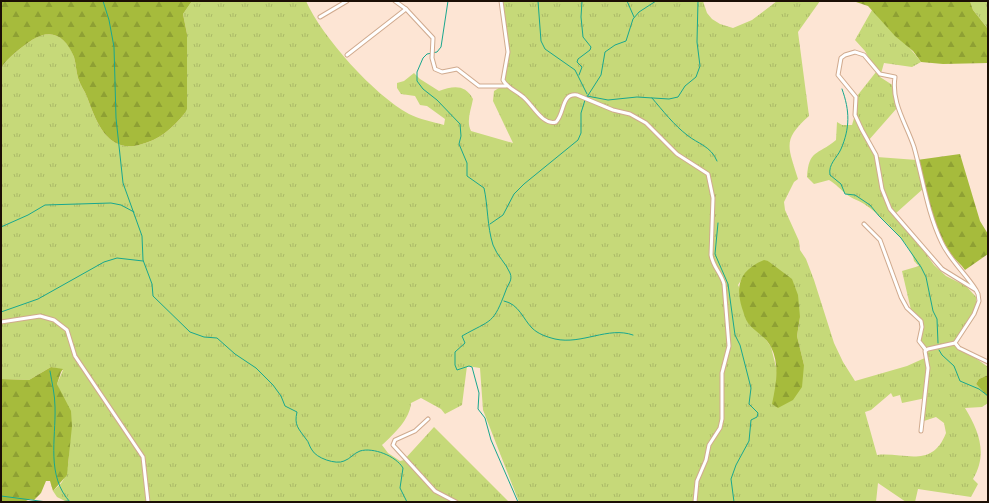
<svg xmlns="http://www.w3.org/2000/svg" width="989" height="503" font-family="Mulish,sans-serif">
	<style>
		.grass { fill: url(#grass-tufts); fill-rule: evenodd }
		.forest { fill: url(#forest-firs) }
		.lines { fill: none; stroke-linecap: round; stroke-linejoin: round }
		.stream { stroke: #19a78e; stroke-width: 1 }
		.minor-casing { stroke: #d0aa8e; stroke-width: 5 }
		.minor { stroke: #fff; stroke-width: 3 }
	</style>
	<defs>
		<pattern id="grass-tufts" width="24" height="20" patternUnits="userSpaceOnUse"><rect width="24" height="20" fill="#c6d979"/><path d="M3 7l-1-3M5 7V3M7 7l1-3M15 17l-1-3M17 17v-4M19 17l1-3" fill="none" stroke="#aab967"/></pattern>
		<pattern id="forest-firs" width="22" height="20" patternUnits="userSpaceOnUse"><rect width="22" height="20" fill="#a6bb3c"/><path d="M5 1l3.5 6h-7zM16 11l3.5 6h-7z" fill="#8ea033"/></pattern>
	</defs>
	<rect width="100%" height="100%" fill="#fde5d4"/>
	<g class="grass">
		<path d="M192 1H306C322 37 374 95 409 114 419 119 433 122 444 125L445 119 427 106 420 105 415 96 401 94 397 88V83L404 81 414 73 420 79 439 91C453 86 465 84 473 99 471 110 466 121 471 131L513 143 493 101 494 91 502 86 509 53 502 1H703L707 13 712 19 720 24 733 28 752 20 777 1H820L798 32 809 116C782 140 788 146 798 179L794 182 784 202 785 210 799 241 800 250 806 259 814 280 834 343 843 362 855 381 907 366 927 357 919 343 922 321 911 310 902 271 919 266 914 261C912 245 881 216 867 206 861 201 852 199 846 194 839 188 837 185 829 180L814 184 807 177C809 149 817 156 836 140L837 122 842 125H852L857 108V96L876 72 865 51 855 40 872 10C888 27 907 43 921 62L912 67 884 63 880 77 894 86 897 108 868 141 877 157 917 160 924 188 895 214 916 240 934 265 946 276 966 286 976 297 977 311 974 318 956 344 988 367V375L979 379 976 384 988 397V403L982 407 965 408C979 431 988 454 973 479L978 484 971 497 918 489 915 502H906L878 483 876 502H519L483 410 480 368 467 366 462 405 445 414 441 409 421 398 411 403C410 419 394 434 382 445L388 453 400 461 404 460 434 427 509 502H67L57 497 53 491C56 488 60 485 62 482 76 462 67 405 57 384L63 370 51 367 29 380 1 379V68C8 57 22 47 32 40 51 27 67 37 74 57 76 64 76 71 78 78 80 85 85 91 87 97 96 121 107 153 139 145 159 140 172 129 185 113L187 34 183 14ZM768 261 800 317 797 336 804 365 776 384 777 371 771 347 762 334 738 285C748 271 751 264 768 261ZM891 393 893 397 900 395 902 403 926 398 924 421 936 417 944 423 946 433C932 469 905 452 877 455L865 412 871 410Z"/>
		<polygon points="970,1 988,1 988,29 973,10"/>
	</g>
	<g class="forest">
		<path d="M1 1H192L183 14 187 34V109L185 113C172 129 159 140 139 145 107 153 96 121 87 97 85 91 80 85 78 78 76 71 76 64 74 57 66 37 52 27 32 40 22 47 8 57 1 68Z"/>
		<polygon points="853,1 970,1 973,10 988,29 988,63 943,64 921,62 913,51 895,36 868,6"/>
		<path d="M960 154 980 221 988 234V254L965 270C961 264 955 260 951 254 933 227 925 191 917 160Z"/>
		<path d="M764 260 768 261 792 279 798 295 800 317 797 336 804 365 802 387 793 400 778 408 772 404C776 385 780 365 771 347 765 336 755 332 748 323 745 319 744 313 742 308 735 285 740 270 764 260Z"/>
		<polygon points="51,367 63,369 61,372 57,384 71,411 72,426 67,475 53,491 50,481 46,481 41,493 34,500 30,499 24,502 1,502 1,379 29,380"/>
		<polygon points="988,375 988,397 976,384 979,379"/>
	</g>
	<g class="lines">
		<g class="stream">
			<path d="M103 1 109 20 114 47 116 118 123 183 142 236 143 260 152 284 153 296 190 332 204 337 217 338 235 354 256 368 273 385 281 396 285 406 297 412C294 425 298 428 306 439 309 442 309 446 312 450 316 458 336 465 344 461 350 459 354 453 360 451 373 447 396 456 403 468L400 488 407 502"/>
			<path d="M448 1 441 47 437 52 427 54 423 58 417 72V81L423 89 437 100 460 124 461 136 459 144 467 163V176L484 188C488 206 487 226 493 245 497 256 506 263 510 273 513 280 508 284 506 290 493 325 492 319 462 336L465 343 455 352V365L457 370 469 366 472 367 479 393 478 409 485 418 491 440 518 502"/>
			<polyline points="538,1 541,41 545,49 575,70 587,94"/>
			<polyline points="627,1 634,17"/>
			<polyline points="579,75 582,67 577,62 578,59 590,50 591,47 583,37 581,17 582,1"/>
			<path d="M842 89C850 111 850 128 841 149 837 158 828 164 830 175L841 184 845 194 855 195 870 205 879 216 901 238 921 267 926 277 933 311 937 319 938 343"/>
			<polyline points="587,96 608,100 637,97 669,99 678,97 685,86 696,77 700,66 697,42 698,1"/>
			<polyline points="587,97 601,75 605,52 615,45 626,41 633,19 639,12 656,1"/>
			<path d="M652 98C663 111 674 125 687 135 698 144 711 146 717 161"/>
			<polyline points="718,223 715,254 728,284 735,335 740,345 751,388 749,404 758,413 757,417 751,420 749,441 736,465 731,479 734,502"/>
			<polyline points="490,224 503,215 514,194 524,184 578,140 581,133 581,113 585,100"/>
			<polyline points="1,227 28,215 45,205 111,203 121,205 134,212"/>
			<path d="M504 301C519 304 523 319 532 328 538 334 547 337 555 339 582 345 608 326 633 335"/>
			<polyline points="1,312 38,299 104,262 117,258 143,261"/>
			<polyline points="939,350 942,355 954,366 960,381 979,389 988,396"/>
			<path d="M50 371C52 383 55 395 55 407 56 439 46 476 70 502"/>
			<polyline points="1,496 47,502"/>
			<polyline points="59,502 68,501"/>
		</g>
		<defs>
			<g id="minor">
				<polyline points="395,1 406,9 433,38 432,58 435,69 442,72 457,69 479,86 506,86"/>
				<path d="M501 1 508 52 503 80C507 88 515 90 522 96 532 103 542 126 556 122 565 113 561 93 577 95L613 110 630 114 646 123 677 154 708 174 713 198 711 255C713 267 721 273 724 284L729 346 722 373V419L720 428 709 445 706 460 697 481 695 502"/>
				<polyline points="320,17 347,1"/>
				<polyline points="347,55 406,9"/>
				<polyline points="864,224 880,240 901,297 907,308 921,321 922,327 919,341 926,350"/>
				<path d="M976 290C966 274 950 260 942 243 927 212 923 179 914 147 906 123 891 103 895 77L880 74 864 55 855 52 845 55 841 58 838 75 856 97 855 115 862 130 876 155 882 189 890 209 942 269 976 290 978 294 979 301 974 314 955 343 959 348 988 362"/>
				<polyline points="1,322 40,316 54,320 67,330 75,356 143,457 148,502"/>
				<polyline points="428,419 415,431 395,440 393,445 435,491 456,502"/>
				<polyline points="921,431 928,368 925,351 928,349 955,343"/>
			</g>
		</defs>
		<use href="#minor" class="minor-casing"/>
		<use href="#minor" class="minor"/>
	</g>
	<rect width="989" height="503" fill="none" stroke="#1c0f05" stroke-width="4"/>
</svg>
